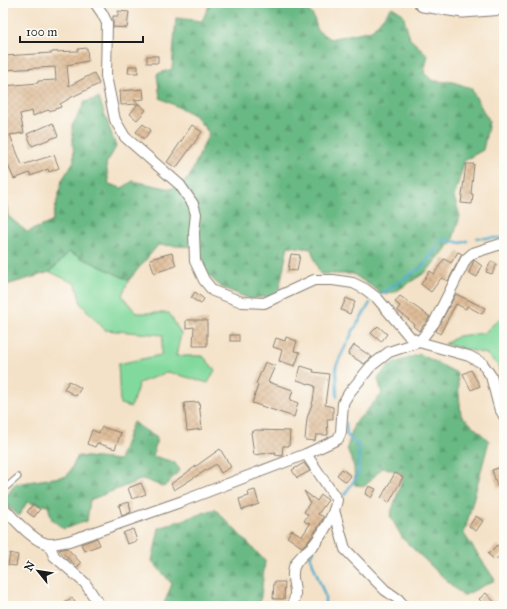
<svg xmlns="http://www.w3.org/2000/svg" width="507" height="609" font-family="'IM FELL Great Primer',serif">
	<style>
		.grass { fill: #82d99d; stroke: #4f7a5c }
		.forest { fill: url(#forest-firs); stroke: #426a50 }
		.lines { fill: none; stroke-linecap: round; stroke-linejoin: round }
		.stream { stroke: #50acce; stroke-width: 2.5 }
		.building { fill: url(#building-cross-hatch) }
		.lane-casing { stroke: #887f72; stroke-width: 7 }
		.street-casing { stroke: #887f72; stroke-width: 12 }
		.highway-casing { stroke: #887f72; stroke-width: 19 }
		.lane { stroke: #fff; stroke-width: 5 }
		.street { stroke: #fff; stroke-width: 10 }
		.highway { stroke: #fff; stroke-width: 17 }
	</style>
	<defs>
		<pattern id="forest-firs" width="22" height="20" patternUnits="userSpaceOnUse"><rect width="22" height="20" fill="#69b984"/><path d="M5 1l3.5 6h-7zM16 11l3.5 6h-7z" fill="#5a9e71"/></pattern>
		<pattern id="building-cross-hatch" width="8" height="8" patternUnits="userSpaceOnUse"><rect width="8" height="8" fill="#dfbd99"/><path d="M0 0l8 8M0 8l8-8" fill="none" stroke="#bfa283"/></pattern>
	</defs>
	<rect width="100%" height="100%" fill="#fdfcf7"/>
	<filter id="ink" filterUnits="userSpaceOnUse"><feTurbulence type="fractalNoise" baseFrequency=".025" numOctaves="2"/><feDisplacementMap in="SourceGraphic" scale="8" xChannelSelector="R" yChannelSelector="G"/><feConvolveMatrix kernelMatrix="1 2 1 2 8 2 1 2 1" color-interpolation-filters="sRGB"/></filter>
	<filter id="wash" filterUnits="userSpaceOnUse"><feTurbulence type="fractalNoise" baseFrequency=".012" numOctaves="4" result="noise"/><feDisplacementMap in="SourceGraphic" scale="16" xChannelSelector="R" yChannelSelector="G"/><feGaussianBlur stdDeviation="0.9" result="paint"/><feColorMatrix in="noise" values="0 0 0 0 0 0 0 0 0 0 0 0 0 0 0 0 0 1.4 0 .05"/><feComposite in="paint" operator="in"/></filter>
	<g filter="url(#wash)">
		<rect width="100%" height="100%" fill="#f4e2c8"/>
		<g class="grass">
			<polygon points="69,252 129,280 122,295 136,313 169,313 181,334 176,356 203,356 215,370 208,383 168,372 139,383 131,407 120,404 118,364 161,355 163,335 105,330 81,304 76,284 50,272"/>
			<polygon points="499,319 504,320 503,391 498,366 486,354 445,344 458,336 484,333"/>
		</g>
		<g class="forest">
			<polygon points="210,3 300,3 313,15 318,31 330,39 372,30 392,7 403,14 410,39 428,55 424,73 433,81 453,82 471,88 489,122 483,150 465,160 454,197 460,216 452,242 426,272 395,292 383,294 353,274 320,274 311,249 288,246 278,295 250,299 221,287 207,274 198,247 158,245 129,280 69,252 50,272 3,286 3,176 8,216 27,232 52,222 62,180 74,161 72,126 85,102 99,98 116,147 106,164 109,184 122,188 133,181 171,189 189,178 209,133 194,115 160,98 157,74 172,69 176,18 202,21"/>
			<polygon points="420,354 457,373 461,415 489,441 464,534 495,580 463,596 403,539 390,516 404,474 383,467 365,486 355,485 354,467 347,448 354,424 382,394 378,378 391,364"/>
			<polygon points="133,422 157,438 153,456 174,462 180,470 164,487 143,479 90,500 87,521 64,529 52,520 48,506 27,502 19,516 3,502 15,484 67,476 78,456 119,460"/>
			<polygon points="215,509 265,561 260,604 259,606 163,606 172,584 152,561 159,528"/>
		</g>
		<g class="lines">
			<g class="stream">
				<polyline points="477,238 504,238"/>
				<polyline points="381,294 423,266 444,239 461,243 467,241"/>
				<polyline points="337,397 336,366 353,331 370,303"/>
				<polyline points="344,495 358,475 359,447 347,435 346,423"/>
				<polyline points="314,551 310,556 325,596 325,606"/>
			</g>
		</g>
		<g id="blocks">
			<g class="building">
				<polygon points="118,11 129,12 127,28 113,27 113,16 118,16"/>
				<polygon points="87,48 88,61 67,65 69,86 94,73 99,84 72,97 60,104 61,107 49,111 48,110 33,116 32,111 20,114 24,133 10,135 22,165 54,155 59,168 49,172 48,169 31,176 30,173 14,179 3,154 3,86 38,83 38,81 56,80 55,67 5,70 4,56 52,53 52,52 78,51 78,49"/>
				<rect x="147" y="56" width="11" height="7"/>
				<polygon points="129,66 138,66 138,73 128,73"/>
				<polygon points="143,89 144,99 134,100 146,110 137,120 130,114 138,104 121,105 120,91"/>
				<polygon points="53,123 58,136 32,146 27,134"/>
				<polygon points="143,124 151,130 144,139 136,132"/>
				<polygon points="192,125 202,132 176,168 167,162"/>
				<polygon points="466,164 474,164 471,194 473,194 472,204 461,203"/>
				<polygon points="458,252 462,254 448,281 441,278 442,277 431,292 421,284 430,271 434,274 444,259 451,263"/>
				<polygon points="172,253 176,266 154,273 150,259"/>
				<polygon points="291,254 300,255 297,271 288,270"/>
				<polygon points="474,260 482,266 477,277 469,273"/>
				<polygon points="491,261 497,264 492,274 486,272"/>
				<polygon points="195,292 204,299 201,304 191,298"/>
				<polygon points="456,294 485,308 482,314 467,306 466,309 456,304 440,334 436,331"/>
				<polygon points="400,296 430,317 419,331 413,326 414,324 397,310 400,306 395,302"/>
				<polygon points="346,298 355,302 350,314 341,310"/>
				<polygon points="186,320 207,320 207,346 193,346 194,327 186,328"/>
				<polygon points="378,326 387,334 381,342 371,333"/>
				<rect x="230" y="335" width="9" height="6"/>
				<polygon points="286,337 297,341 294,351 300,352 295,366 279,361 282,350 273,347 276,338 285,341"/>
				<polygon points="354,345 372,357 364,364 348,354"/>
				<polygon points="265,362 275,366 268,382 293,390 290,400 298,403 294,417 252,403 258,385 256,384"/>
				<polygon points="301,366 314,370 313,372 329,374 325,405 333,407 333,419 327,419 328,435 316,435 315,441 305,440 307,418 313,401 315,386 297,380"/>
				<polygon points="471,370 480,386 471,390 463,374"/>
				<polygon points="69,381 81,388 76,396 64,389"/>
				<polygon points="199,402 202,429 187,431 184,403"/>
				<polygon points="102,427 121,433 115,449 97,443 95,447 87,444 92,430 99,433"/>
				<polygon points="256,430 290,431 289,446 283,446 282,456 275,455 276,452 254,455 251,432"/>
				<polygon points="220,449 231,467 221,473 216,464 174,490 171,484"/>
				<polygon points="304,463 310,471 297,478 292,470"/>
				<polygon points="504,466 504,486 498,488 492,470"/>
				<polygon points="342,469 351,476 346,482 337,475"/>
				<polygon points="395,473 403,477 389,503 381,498"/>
				<polygon points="141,483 146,494 132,499 128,488"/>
				<polygon points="369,486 376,489 371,498 365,494"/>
				<polygon points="255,490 259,504 242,510 239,499 249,496 248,492"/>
				<polygon points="304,491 317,501 321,495 328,500 318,514 324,517 320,524 310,539 302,547 287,537 292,530 302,536 310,524 304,521 308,515 304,512 310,502"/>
				<polygon points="129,502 131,512 122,516 119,505"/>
				<polygon points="33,504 40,509 34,517 27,512"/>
				<polygon points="476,516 483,521 476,531 469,526"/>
				<polygon points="133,529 137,541 127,544 123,533"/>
				<polygon points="97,538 100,545 84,551 81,544"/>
				<polygon points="497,545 504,552 495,560 488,554"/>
				<polygon points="67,548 81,563 77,567 59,550"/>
				<polygon points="10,553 18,555 16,566 8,565"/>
				<polygon points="274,582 285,582 284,599 273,599"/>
				<polygon points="486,593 498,606 485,606 479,599"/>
				<polygon points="72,598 78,606 60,606"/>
			</g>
		</g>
	</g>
	<g filter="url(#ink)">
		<use href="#blocks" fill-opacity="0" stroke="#887f72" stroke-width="1"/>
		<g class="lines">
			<defs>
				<polyline id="lane" points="3,490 18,477"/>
				<g id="street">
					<polyline points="95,3 102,13 107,23 106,76 115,120 125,137 180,185 193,204 196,214 194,232 195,261 204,280 213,291 242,302 264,303 314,280 333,280 353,283 365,289 377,298 410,337 419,342 469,356 482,363 491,376 499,407 504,416"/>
					<path d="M3 507C13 518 35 544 50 544 56 544 63 542 69 541L183 501 306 454 338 439 341 432 343 403 349 393 371 366 389 352 419 342 434 323 466 259 473 253 504 243"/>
					<polyline points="334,510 345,549 385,590 398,599 404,606"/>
					<polyline points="49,544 54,556 85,583 100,606"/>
					<path d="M291 606C301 592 289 581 294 567 298 556 309 551 316 542 325 530 334 514 337 500L306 454"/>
				</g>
				<polyline id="highway" points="423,3 463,9 504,6"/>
			</defs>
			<use href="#lane" class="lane-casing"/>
			<use href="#street" class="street-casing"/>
			<use href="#highway" class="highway-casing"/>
			<use href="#lane" class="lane"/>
			<use href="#street" class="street"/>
			<use href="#highway" class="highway"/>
		</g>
	</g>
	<rect width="507" height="609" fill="none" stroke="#fdfcf7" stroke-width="16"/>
	<g transform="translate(38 571) rotate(300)" stroke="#fdfcf7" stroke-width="3" paint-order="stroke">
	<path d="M0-3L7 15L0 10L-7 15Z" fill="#1c1c1c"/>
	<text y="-6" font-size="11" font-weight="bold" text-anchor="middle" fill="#1c1c1c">N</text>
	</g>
	<path d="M20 36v6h123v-6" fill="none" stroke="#1c1c1c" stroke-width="2"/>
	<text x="26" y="36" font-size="12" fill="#1c1c1c" stroke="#fdfcf7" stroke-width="3" paint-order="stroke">100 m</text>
</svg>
